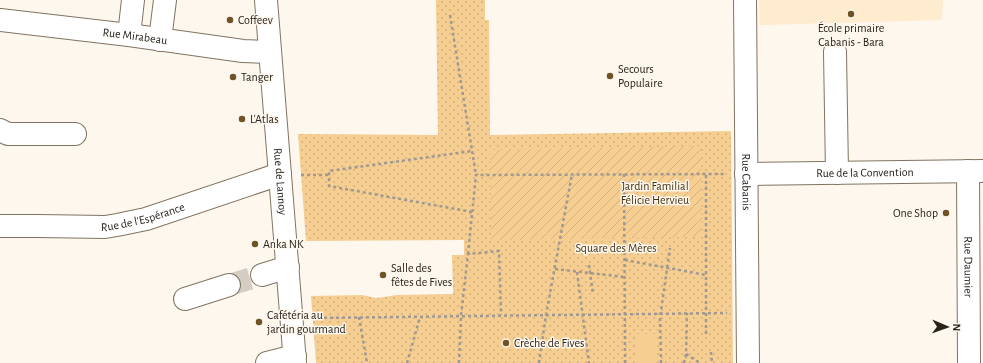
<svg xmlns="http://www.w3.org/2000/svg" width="983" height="363" font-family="'Alegreya Sans',sans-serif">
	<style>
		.built { fill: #ffebce }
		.grass { fill: url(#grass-dots) }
		.garden { fill: url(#garden-furrows) }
		.pitch { fill: #f6ce91 }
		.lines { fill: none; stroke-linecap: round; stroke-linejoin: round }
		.minor-tunnel { stroke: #d3cdc4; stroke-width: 22; stroke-dasharray: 22 11; stroke-linecap: butt }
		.minor-casing { stroke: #817360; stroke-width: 24 }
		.path { stroke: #9f9991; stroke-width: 2.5; stroke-dasharray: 3 3; stroke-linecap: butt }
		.minor { stroke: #fff; stroke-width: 22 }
		.poi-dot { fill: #6f5326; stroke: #fdf7ee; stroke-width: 1.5 }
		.labels { text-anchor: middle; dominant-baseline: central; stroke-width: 3; stroke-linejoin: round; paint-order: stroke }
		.poi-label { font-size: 12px; fill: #29231b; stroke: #fdf7ee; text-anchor: start }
		.street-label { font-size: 12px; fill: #29231b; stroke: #fdf7ee }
		.park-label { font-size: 12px; fill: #443214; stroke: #fdf7ee }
	</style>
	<defs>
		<pattern id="grass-dots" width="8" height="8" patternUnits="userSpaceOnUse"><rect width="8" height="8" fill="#f6ce91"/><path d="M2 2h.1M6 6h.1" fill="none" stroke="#d3b17c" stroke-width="1.8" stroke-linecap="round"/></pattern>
		<pattern id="garden-furrows" width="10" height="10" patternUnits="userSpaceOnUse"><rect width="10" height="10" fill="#f6ce91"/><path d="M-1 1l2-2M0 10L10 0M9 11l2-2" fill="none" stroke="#d3b17c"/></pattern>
	</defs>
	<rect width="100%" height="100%" fill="#fdf7ee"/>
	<polygon class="built" points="759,0 943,0 942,20 760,25"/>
	<polygon class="grass" points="436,0 485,0 485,20 489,20 490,135 731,131 733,363 316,363 311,296 362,295 376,298 384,297 397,295 453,294 452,255 464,255 464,240 306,241 298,134 438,135"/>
	<polygon class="garden" points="701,146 702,237 491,240 490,150"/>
	<rect class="pitch" x="637" y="334" width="18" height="29"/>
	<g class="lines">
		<polyline class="minor-tunnel" points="229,285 262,275"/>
		<defs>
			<g id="minor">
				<path id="s1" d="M266 0 295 363"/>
				<path id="s2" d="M745 0 748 363"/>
				<path id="s3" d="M0 20 129 35 243 51 270 52"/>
				<polyline points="129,35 133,0"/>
				<polyline points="160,40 165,0"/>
				<polyline points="835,52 837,173"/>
				<polyline points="0,130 8,134 75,134"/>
				<path id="s4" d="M968 171 969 363"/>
				<path id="s5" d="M746 174 983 171"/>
				<path id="s6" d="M0 226H38L105 227 117 225 146 219 280 174"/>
				<polyline points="262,275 288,267"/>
				<polyline points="185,299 229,285"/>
				<polyline points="267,363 295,356"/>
			</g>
		</defs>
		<use href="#minor" class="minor-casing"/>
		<g class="path">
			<polyline points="450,15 476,175"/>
			<polyline points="624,174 625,363"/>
			<polyline points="301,175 328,175"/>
			<polyline points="472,212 329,186 329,171 472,151"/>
			<polyline points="468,254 476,175 726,174"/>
			<polyline points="625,260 706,275"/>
			<polyline points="589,265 593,294"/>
			<polyline points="555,269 624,277"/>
			<polyline points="577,272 589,363"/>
			<polyline points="359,317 367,363"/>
			<polyline points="312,318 727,313"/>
			<polyline points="706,334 706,174"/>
			<polyline points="711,352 712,363"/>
			<polyline points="686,354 700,363"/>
			<polyline points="407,363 420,317"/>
			<polyline points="459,363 461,316 468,254 499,251 501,315"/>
			<polyline points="539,363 546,315 572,174"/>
			<polyline points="661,363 660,318 670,248"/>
			<polyline points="684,363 686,354 687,313"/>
		</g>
		<use href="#minor" class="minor"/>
	</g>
	<g class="poi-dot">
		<circle cx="851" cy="14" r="4"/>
		<circle cx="230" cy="20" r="4"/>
		<circle cx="610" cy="76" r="4"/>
		<circle cx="233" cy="77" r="4"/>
		<circle cx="242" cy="119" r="4"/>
		<circle cx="946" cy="213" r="4"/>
		<circle cx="255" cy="244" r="4"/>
		<circle cx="383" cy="275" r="4"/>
		<circle cx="259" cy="322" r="4"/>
		<circle cx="506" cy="343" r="4"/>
	</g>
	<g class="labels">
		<g class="poi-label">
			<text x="238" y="20">Coffeev</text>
			<text x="851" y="28" text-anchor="middle">École primaire<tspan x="851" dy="14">Cabanis - Bara</tspan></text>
			<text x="618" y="69">Secours<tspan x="618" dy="14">Populaire</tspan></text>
			<text x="241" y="77">Tanger</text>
			<text x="250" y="119">L'Atlas</text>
			<text x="938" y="213" text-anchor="end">One Shop</text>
			<text x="263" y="244">Anka NK</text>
			<text x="391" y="268">Salle des<tspan x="391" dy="14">fêtes de Fives</tspan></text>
			<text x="267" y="315">Cafétéria au<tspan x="267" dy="14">jardin gourmand</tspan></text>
			<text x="514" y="343">Crèche de Fives</text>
		</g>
		<g class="street-label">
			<text stroke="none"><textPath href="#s3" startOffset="136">Rue Mirabeau</textPath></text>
			<text stroke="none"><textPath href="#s5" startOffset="119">Rue de la Convention</textPath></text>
			<text stroke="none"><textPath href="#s1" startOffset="182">Rue de Lannoy</textPath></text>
			<text stroke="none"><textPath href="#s2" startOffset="182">Rue Cabanis</textPath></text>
			<text stroke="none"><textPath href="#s6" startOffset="144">Rue de l'Espérance</textPath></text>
			<text stroke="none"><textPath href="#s4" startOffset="96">Rue Daumier</textPath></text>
		</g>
		<g class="park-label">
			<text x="655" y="186">Jardin Familial<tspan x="655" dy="14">Félicie Hervieu</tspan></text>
			<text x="616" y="248">Square des Mères</text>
		</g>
	</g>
	<g transform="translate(947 327) rotate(92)" stroke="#fdf7ee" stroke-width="3" paint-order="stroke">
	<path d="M0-3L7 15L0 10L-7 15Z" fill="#29231b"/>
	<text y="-6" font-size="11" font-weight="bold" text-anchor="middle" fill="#29231b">N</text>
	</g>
</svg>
